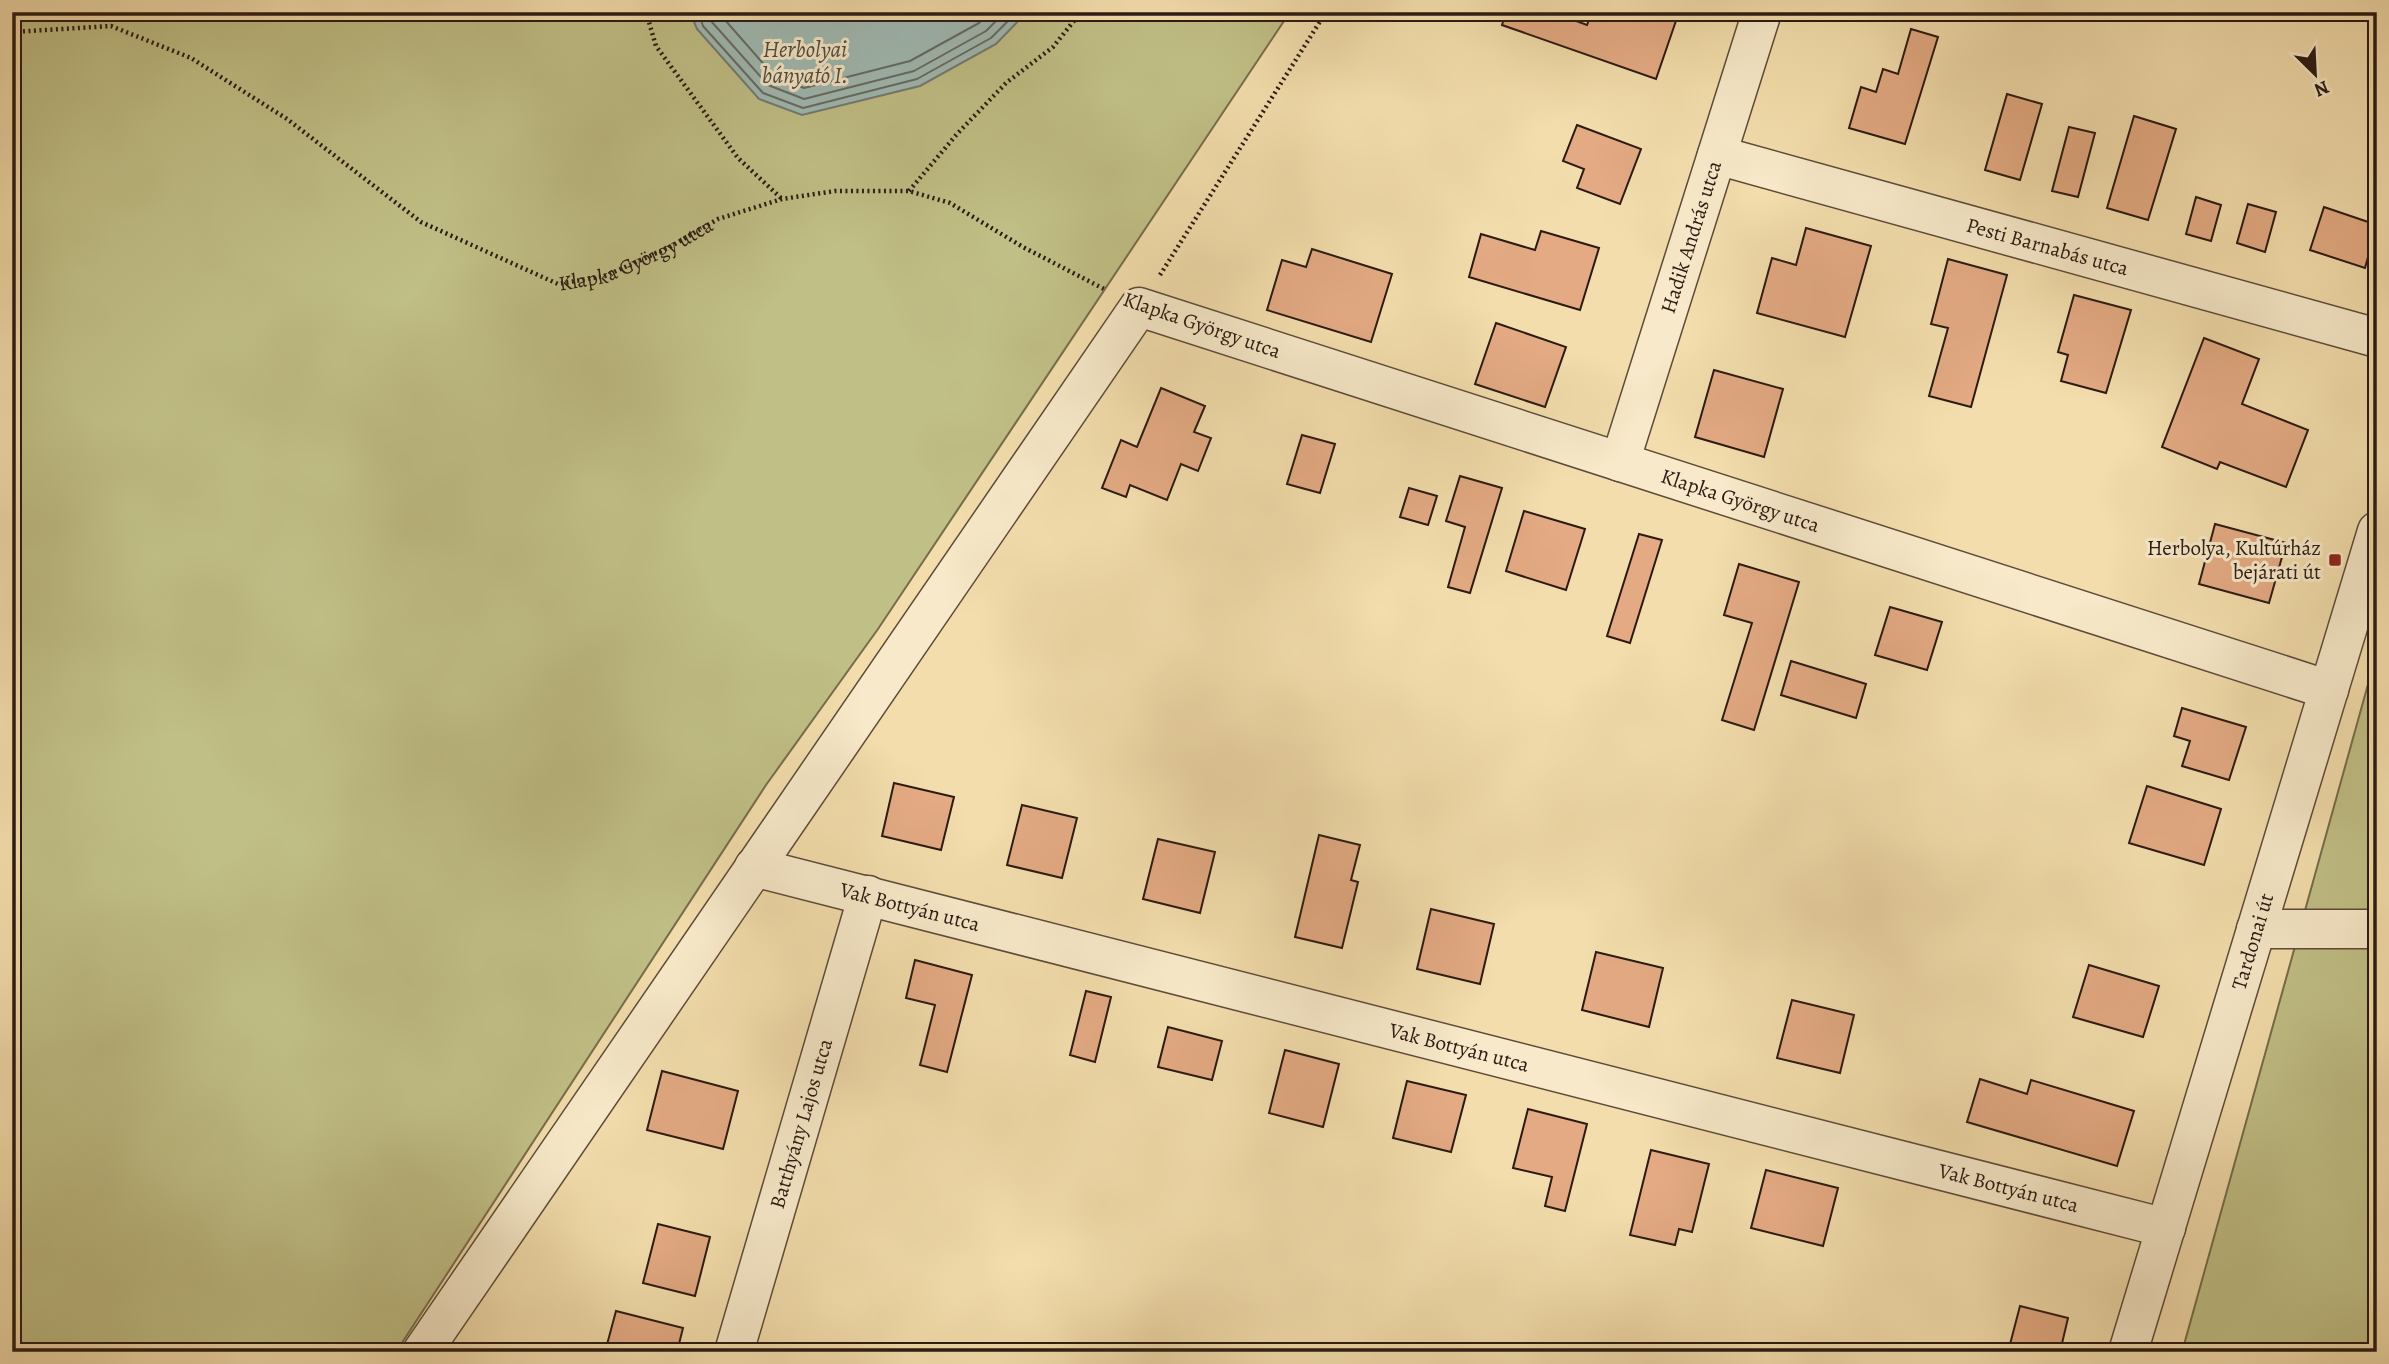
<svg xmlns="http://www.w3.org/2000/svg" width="2389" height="1364" font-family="Alegreya,serif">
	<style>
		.green { fill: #c0bf86; stroke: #766c4c; stroke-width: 2 }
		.water { fill: #9fbab4; stroke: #717a74; stroke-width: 2 }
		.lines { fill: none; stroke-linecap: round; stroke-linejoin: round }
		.shore { stroke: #656a64; stroke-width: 2 }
		.building { fill: #e3aa83; stroke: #2b1a13; stroke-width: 2 }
		.minor-casing { stroke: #5d4b39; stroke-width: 41 }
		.path { stroke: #2b1a13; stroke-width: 4.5; stroke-dasharray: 2 3.5; stroke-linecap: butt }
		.minor { stroke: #f7e9c9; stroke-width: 38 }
		.poi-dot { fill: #8f2418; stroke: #f7e9c9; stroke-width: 2.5 }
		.labels { text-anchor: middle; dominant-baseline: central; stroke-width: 6; stroke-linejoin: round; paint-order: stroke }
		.street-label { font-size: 21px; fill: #2b1a13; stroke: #f7e9c9 }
		.poi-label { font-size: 21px; fill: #2b1a13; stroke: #f7e9c9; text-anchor: end }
		.water-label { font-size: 23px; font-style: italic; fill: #4e4a43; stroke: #f7e9c9 }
	</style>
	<rect width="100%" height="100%" fill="#f3ddac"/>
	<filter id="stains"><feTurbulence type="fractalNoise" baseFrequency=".00286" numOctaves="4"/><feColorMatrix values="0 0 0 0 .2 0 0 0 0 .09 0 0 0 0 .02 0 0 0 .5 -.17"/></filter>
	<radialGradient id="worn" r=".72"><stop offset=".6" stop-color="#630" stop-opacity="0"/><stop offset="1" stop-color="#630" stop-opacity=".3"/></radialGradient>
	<g class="green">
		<polygon points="12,12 1290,12 878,629 766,785 396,1352 12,1352"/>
		<polygon points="2377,652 2377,1352 2182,1352"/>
	</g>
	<polygon class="water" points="690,12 1027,12 996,44 920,86 802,115 759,99 697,29"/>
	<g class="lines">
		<g class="shore">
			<polyline points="698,12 703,26 763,93 803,108 917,79 991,38 1017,12"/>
			<polyline points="707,12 711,21 768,85 804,99 914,71 986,31 1005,12"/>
			<polyline points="718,12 774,76 804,88 910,61 979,23 990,12"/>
		</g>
	</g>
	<g class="building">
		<polygon points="1506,12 1552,12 1587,25 1592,12 1679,12 1656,79 1502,25"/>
		<polygon points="1911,29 1938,37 1905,144 1849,128 1861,87 1876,92 1883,69 1898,74"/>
		<polygon points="2007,94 2042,104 2020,180 1985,170"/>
		<polygon points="2134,116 2176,129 2148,220 2107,208"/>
		<polygon points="1577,125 1641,149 1620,204 1577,188 1584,169 1563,161"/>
		<polygon points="2069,127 2095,133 2078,197 2052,191"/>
		<polygon points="2196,197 2221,205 2211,241 2186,234"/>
		<polygon points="2248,204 2276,212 2265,252 2237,243"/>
		<polygon points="2324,207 2377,225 2365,268 2310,250"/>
		<polygon points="1806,228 1871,246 1845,337 1757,313 1772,258 1796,265"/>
		<polygon points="1541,231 1599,248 1580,310 1469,277 1481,234 1535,250"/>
		<polygon points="1312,249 1392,274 1371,342 1267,310 1282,260 1306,267"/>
		<polygon points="1948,259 2007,275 1971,407 1929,396 1948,328 1931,324"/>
		<polygon points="2074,295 2131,310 2106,393 2061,381 2068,355 2058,352"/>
		<polygon points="1496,323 1566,347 1545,407 1475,384"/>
		<polygon points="2204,338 2259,359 2242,404 2308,430 2286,487 2220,462 2217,469 2162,447"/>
		<polygon points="1714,370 1783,389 1764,457 1695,437"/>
		<polygon points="1161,388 1205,406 1194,432 1211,438 1198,471 1181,464 1167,500 1130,485 1126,497 1102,488 1121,440 1137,447"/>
		<polygon points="1302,435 1335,444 1320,493 1287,484"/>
		<polygon points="1460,476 1502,488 1470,593 1448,587 1465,527 1446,521"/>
		<polygon points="1409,488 1437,496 1428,525 1400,517"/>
		<polygon points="1524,511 1585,529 1566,590 1506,571"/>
		<polygon points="2215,524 2286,543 2269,603 2199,584"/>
		<polygon points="1639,534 1662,540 1630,643 1607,636"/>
		<polygon points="1739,564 1799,582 1754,730 1722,720 1752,623 1724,615"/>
		<polygon points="1890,607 1942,622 1927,670 1875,655"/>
		<polygon points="1791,661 1866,684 1856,718 1781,695"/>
		<polygon points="2182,708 2246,727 2229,780 2182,766 2190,741 2174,736"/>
		<polygon points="894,783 954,797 941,850 882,836"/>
		<polygon points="2147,786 2221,809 2204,865 2129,843"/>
		<polygon points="1022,805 1077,818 1062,878 1007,865"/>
		<polygon points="1319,835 1360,845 1351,880 1358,882 1342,948 1295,937"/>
		<polygon points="1158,839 1215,852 1200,913 1143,899"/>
		<polygon points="1431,909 1494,924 1480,984 1417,969"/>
		<polygon points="1596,952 1663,968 1649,1027 1582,1010"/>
		<polygon points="915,960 972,975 947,1072 920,1065 935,1005 906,998"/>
		<polygon points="2089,965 2159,986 2143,1037 2073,1017"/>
		<polygon points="1086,991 1111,997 1095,1062 1070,1055"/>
		<polygon points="1792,1000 1854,1015 1840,1073 1777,1058"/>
		<polygon points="1168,1027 1222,1041 1212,1080 1158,1067"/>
		<polygon points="1285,1050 1339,1064 1323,1127 1269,1113"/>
		<polygon points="662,1071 738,1091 723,1149 647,1130"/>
		<polygon points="1980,1079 2027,1094 2031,1080 2134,1111 2117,1166 1967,1122"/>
		<polygon points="1407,1081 1466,1095 1451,1152 1393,1138"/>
		<polygon points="1528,1109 1587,1124 1565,1211 1545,1206 1552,1177 1513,1168"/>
		<polygon points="1651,1150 1709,1164 1692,1232 1679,1229 1675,1245 1630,1235"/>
		<polygon points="1766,1170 1838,1188 1823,1246 1751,1228"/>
		<polygon points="658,1224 710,1237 695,1296 643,1283"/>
		<polygon points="2020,1306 2068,1318 2060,1352 2008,1352"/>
		<polygon points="616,1311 683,1328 677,1352 605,1352"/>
	</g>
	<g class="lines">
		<defs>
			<g id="minor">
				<path id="s2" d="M1717 155 2377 338"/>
				<path id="s3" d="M1620 462 1762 12"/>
				<path id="s4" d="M754 867 2166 1228"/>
				<polyline points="2256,929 2377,929"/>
				<path id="s5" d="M422 1352 1139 307 2329 690"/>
				<path id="s6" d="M734 1352 868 895"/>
				<path id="s7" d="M2128 1352 2377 531"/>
			</g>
		</defs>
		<use href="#minor" class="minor-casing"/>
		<g class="path">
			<polyline points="646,12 656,46 738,158 781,198"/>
			<path id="s1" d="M12 32 111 26 191 58 287 119 421 222 558 284 605 276 670 247 718 219 782 199 835 191H909L950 203 1023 247 1106 290"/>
			<polyline points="909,191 957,134 1006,83 1053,47 1081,12"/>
			<polyline points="1160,275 1326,12"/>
		</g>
		<use href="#minor" class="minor"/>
	</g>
	<rect class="poi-dot" x="2328" y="553" width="14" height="14" rx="3.5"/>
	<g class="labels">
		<g class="street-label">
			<text stroke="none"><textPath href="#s3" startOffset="236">Hadik András utca</textPath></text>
			<text stroke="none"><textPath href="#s2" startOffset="343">Pesti Barnabás utca</textPath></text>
			<text stroke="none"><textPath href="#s1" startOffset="702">Klapka György utca</textPath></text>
			<text transform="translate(1202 325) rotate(19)">Klapka György utca</text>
			<text stroke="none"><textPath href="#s5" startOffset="1899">Klapka György utca</textPath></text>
			<text stroke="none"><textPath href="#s4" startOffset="161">Vak Bottyán utca</textPath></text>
			<text stroke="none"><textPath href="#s7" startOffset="429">Tardonai út</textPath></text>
			<text stroke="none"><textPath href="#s4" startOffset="728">Vak Bottyán utca</textPath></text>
			<text stroke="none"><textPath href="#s6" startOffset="238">Batthyány Lajos utca</textPath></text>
			<text stroke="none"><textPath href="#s4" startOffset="1295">Vak Bottyán utca</textPath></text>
		</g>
		<g class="poi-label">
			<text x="2321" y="548">Herbolya, Kultúrház<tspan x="2321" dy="24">bejárati út</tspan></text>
		</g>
		<g class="water-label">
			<text x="805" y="49">Herbolyai<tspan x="805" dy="26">bányató I.</tspan></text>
		</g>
	</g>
	<rect width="2389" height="1364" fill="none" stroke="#f3ddac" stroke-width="42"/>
	<rect x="14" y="14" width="2361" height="1336" fill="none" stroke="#2b1a13" stroke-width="3.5"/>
	<rect x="21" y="21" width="2347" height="1322" fill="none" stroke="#2b1a13" stroke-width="2"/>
	<g transform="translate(2315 74) rotate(156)" stroke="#f7e9c9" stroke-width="5" paint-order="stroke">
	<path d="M0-5L12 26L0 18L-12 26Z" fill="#2b1a13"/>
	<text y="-10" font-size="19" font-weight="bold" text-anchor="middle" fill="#2b1a13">N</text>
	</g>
	<rect width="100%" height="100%" filter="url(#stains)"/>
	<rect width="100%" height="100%" fill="url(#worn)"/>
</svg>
